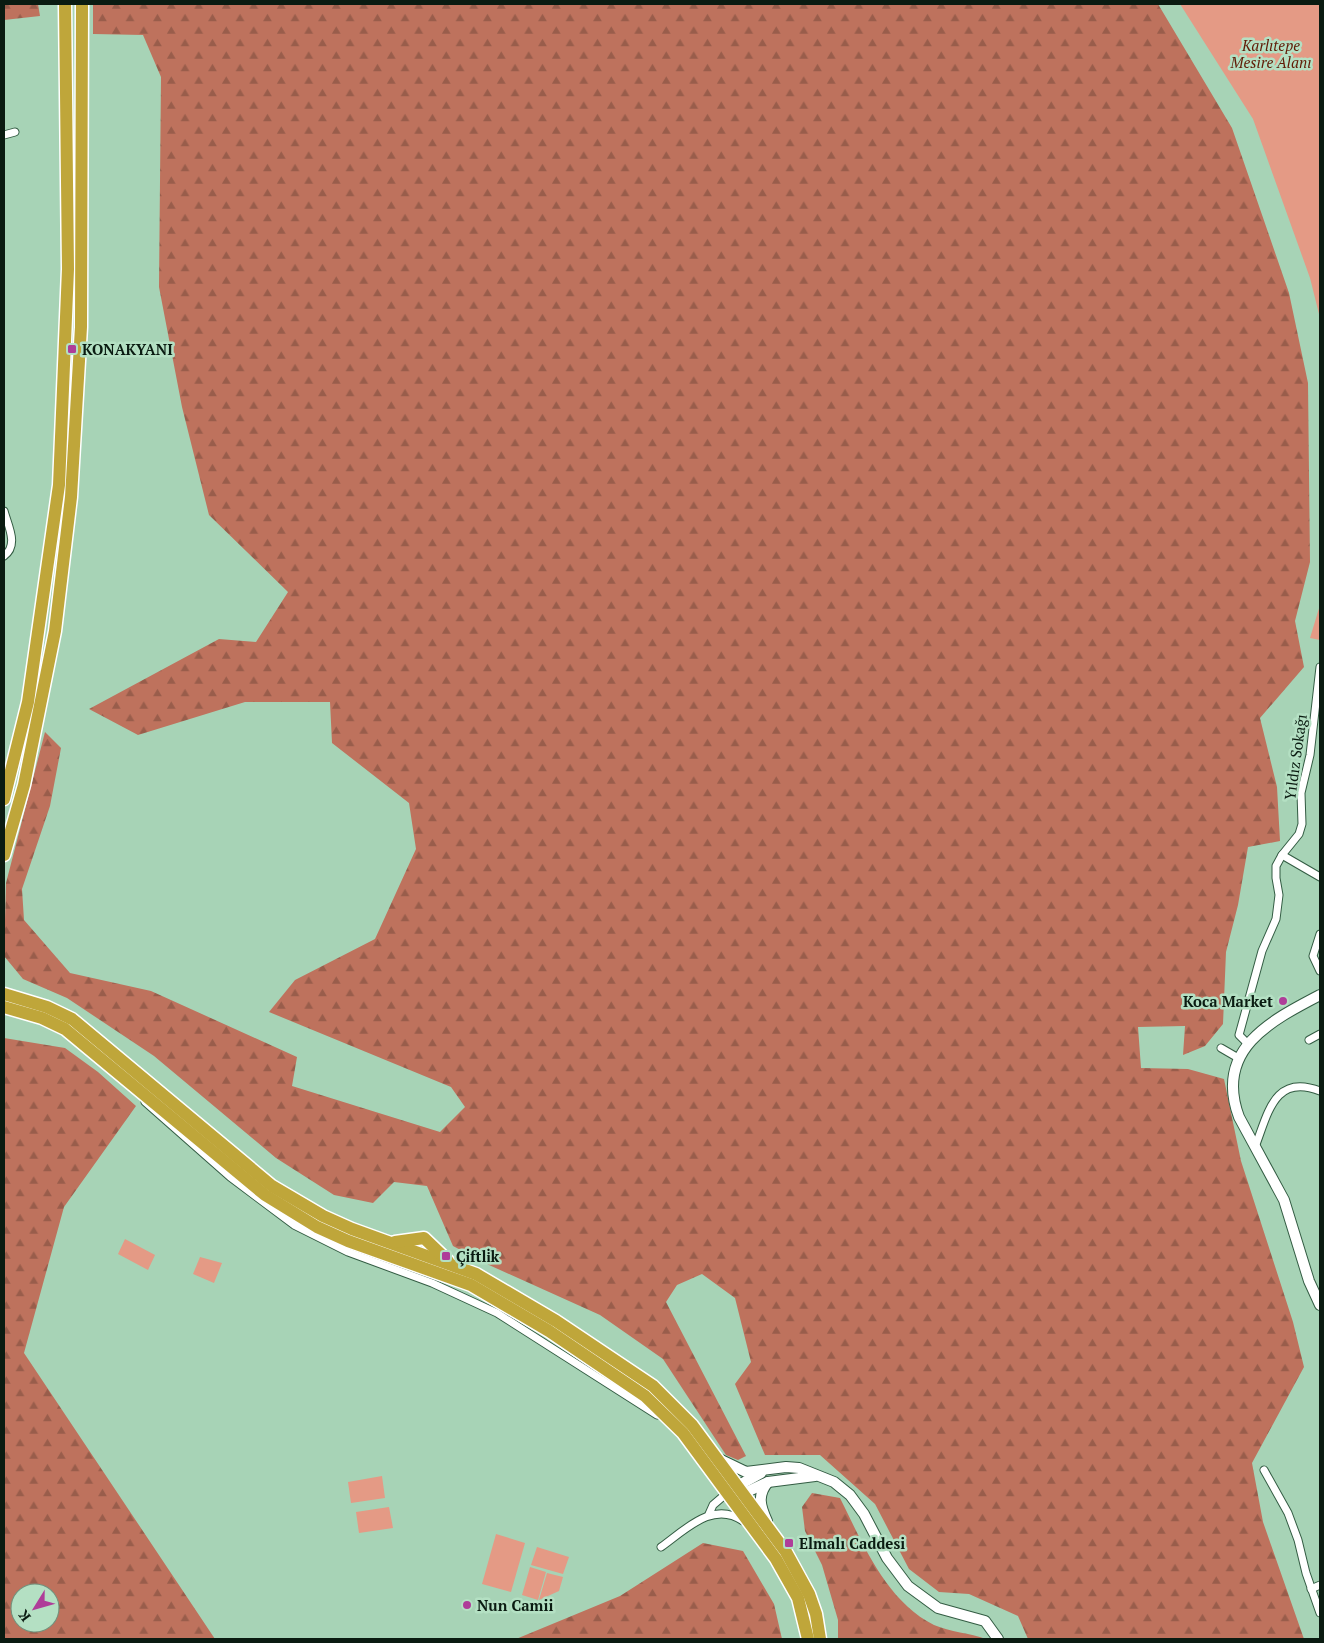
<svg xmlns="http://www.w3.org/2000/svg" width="1324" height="1643" font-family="'PT Serif',serif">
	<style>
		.green { fill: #e49a85 }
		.forest { fill: url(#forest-firs); fill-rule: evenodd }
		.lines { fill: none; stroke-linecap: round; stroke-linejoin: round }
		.street-casing { stroke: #335c43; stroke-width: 9 }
		.secondary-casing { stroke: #335c43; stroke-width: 12 }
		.highway-casing { stroke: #fff; stroke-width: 15 }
		.street { stroke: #fff; stroke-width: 7 }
		.secondary { stroke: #fff; stroke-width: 10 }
		.highway { stroke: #bfa63a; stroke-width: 12 }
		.poi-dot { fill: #af3d99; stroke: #b4e0c3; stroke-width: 2 }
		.labels { text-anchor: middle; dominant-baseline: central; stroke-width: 5; stroke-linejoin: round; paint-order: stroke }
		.park-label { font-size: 15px; font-style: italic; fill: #611c07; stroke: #b4e0c3 }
		.poi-label { font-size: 15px; font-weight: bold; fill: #0a1b11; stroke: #b4e0c3; text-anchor: start }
		.street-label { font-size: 15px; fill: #0a1b11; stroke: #b4e0c3 }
	</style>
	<defs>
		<pattern id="forest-firs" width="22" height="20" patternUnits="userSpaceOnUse" patternTransform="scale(1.25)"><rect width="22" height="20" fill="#be725d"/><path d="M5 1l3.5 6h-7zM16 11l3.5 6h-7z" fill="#995d4b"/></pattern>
	</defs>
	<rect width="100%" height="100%" fill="#a7d3b6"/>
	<g class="green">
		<polygon points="1180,4 1320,4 1320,318 1310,278 1253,119"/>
		<polygon points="1320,605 1320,640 1310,638"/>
		<polygon points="125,1239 155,1255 148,1270 118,1254"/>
		<polygon points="200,1257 222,1263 214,1283 193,1274"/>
		<polygon points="382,1476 385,1498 351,1503 348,1482"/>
		<polygon points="389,1507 393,1528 359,1533 356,1512"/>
		<polygon points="496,1534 525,1543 511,1592 482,1584"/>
		<polygon points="537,1547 569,1557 563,1574 531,1565"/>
		<polygon points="530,1567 546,1572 538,1600 522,1595"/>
		<polygon points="547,1573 563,1577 559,1591 539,1600"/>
	</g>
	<g class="forest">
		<polygon points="4,4 38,4 40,16 4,20"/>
		<polygon points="93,4 1158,4 1232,128 1289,293 1308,383 1310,562 1295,621 1304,667 1260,718 1277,787 1280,841 1248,847 1238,905 1226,952 1223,1024 1205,1046 1183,1055 1185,1026 1138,1027 1141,1068 1188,1069 1224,1079 1241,1161 1293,1322 1304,1367 1252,1463 1263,1522 1304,1639 1028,1639 1018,1616 969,1594 939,1592 909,1569 875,1504 820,1455 765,1455 735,1384 751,1362 735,1298 702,1274 677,1285 666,1302 746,1456 738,1460 726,1455 663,1359 600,1315 489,1265 453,1246 427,1186 394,1182 373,1203 334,1195 276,1158 154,1056 67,998 23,979 4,956 6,883 45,732 61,748 50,806 22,889 24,920 70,973 151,991 297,1057 292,1086 440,1132 465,1107 451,1087 269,1012 295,980 375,939 416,849 409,803 332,743 330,702 245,702 138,735 89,709 219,639 256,642 288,592 209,515 182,407 159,287 161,77 143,35 93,34"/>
		<path d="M4 1038 65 1048 98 1072 136 1106 64 1207 24 1353 215 1639H4ZM20 1593H50V1623H20Z"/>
		<path d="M812 1493 840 1498C863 1544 886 1601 934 1625 950 1632 970 1633 986 1639H838V1620L822 1565 805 1531 802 1507Z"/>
		<polygon points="703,1543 743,1551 774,1604 782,1639 516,1639 620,1596"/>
	</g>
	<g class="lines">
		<defs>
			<g id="street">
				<polyline points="4,135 15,132"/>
				<path d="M4 511C8 526 19 545 4 556"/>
				<polyline points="1282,855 1320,877"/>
				<polyline points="1320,934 1313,956 1320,971"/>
				<polyline points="1309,1040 1320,1034"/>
				<polyline points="1247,1043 1239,1035 1262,951 1276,919 1279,895 1276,878 1276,866 1282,855 1299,834 1302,824 1301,793 1310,755 1320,667"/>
				<polyline points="1221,1048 1240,1059"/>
				<polyline points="145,1102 230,1177 294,1225 348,1252 432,1283 497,1313 657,1415"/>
				<path d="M1255 1147C1268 1114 1274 1073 1320 1091"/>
				<polyline points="1264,1470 1288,1513 1298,1540 1306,1573 1320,1613"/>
				<polyline points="709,1514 713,1505 727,1493 725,1491"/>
				<path d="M661 1547C685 1530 713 1500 743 1521"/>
				<polyline points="1311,1589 1320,1585"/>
			</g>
			<g id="secondary">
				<path d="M1320 995C1270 1021 1214 1050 1239 1117L1284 1200 1309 1281 1320 1305"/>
				<polyline points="719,1459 746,1472 786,1467 799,1468 834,1482 850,1495 864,1514 887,1558 908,1586 938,1608 985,1621 998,1639"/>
				<polyline points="732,1489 761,1473"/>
				<polyline points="738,1496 768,1482 815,1476"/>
				<path d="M767 1521C760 1506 757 1495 768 1482"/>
			</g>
			<g id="highway">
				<polyline points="4,799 28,702 59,485 68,269 65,4"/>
				<polyline points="4,855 24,785 55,631 71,497 81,327 82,4"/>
				<polyline points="4,994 47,1007 72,1019 272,1186 323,1216 352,1229 476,1274 556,1321 653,1386 692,1425 786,1552 809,1594 816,1614 820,1639"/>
				<polyline points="4,1007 42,1018 65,1029 265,1195 317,1227 348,1241 471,1285 549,1331 645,1396 683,1433 776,1559 798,1598 808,1639"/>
				<polyline points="395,1242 424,1238 448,1261"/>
			</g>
		</defs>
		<use href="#street" class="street-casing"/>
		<use href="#secondary" class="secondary-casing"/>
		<use href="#highway" class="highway-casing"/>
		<use href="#street" class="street"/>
		<use href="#secondary" class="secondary"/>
		<use href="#highway" class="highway"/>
	</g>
	<g class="poi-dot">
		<rect x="67" y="344" width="10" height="10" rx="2.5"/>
		<circle cx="1283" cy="1001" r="5"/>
		<rect x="441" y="1251" width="10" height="10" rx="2.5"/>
		<rect x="784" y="1538" width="10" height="10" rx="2.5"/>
		<circle cx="467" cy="1605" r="5"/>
	</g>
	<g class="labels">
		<g class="park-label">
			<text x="1271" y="45">Karlıtepe<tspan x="1271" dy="17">Mesire Alanı</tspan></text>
		</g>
		<g class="poi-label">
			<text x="82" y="349">KONAKYANI</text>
			<text x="1273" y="1001" text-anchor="end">Koca Market</text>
			<text x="456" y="1256">Çi̇ftli̇k</text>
			<text x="799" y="1543">Elmalı Caddesi</text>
			<text x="477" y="1605">Nun Camii</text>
		</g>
		<g class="street-label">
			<text transform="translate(1295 757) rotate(-82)">Yıldız Sokağı</text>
		</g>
	</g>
	<rect width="1324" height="1643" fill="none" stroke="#0a1b11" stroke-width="10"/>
	<g transform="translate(35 1608) rotate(233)"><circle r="24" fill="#b4e0c3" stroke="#70917c"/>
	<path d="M0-4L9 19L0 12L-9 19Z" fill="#af3d99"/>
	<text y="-8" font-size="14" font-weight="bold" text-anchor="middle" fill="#0a1b11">K</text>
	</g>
</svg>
